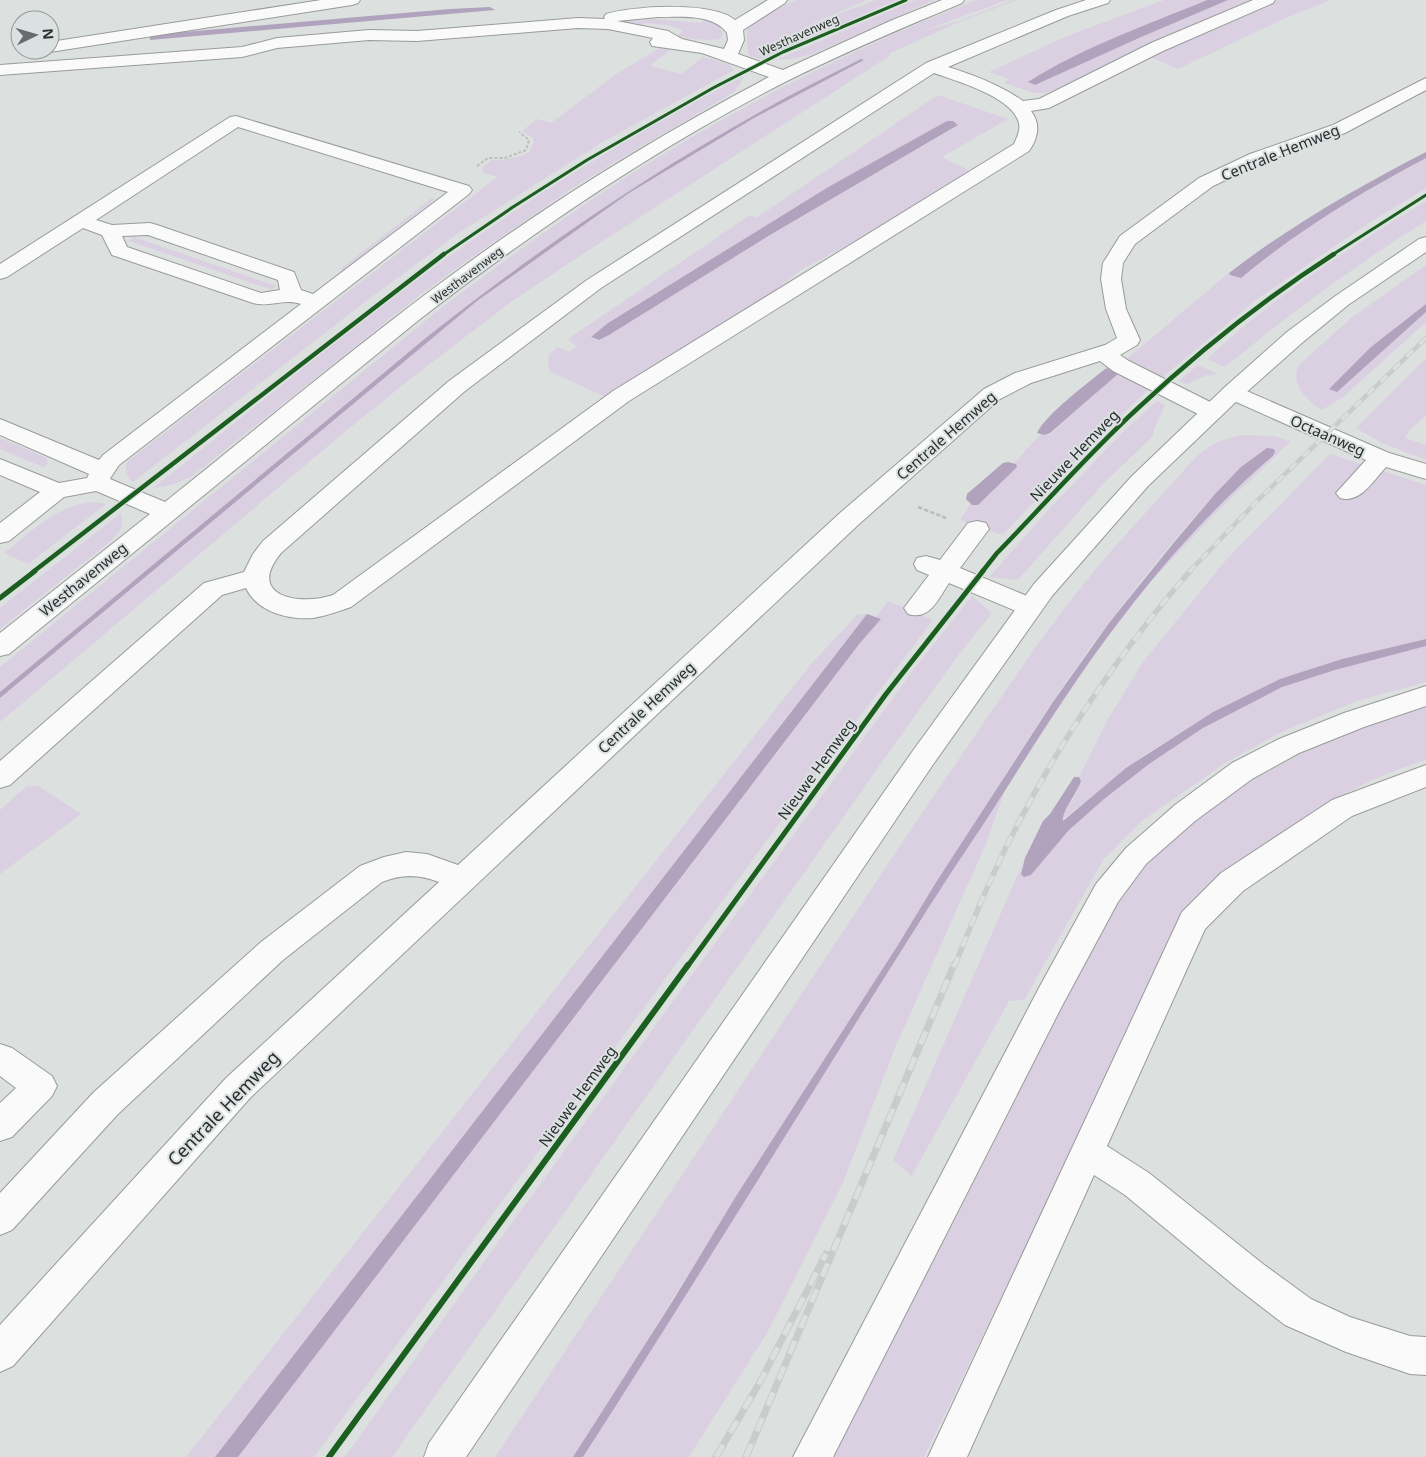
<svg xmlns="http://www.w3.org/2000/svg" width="1426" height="1457" font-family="'Noto Sans',sans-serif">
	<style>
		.green { fill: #dad0e2; fill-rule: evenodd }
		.water { fill: #b1a2bd }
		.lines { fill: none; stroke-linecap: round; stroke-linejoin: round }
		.minor-casing { stroke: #989b9a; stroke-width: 2 }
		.major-casing { stroke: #989b9a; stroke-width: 2 }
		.path-far1 { stroke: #bcbebe; stroke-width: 2; stroke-dasharray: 3 2; stroke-linecap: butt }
		.path { stroke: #bcbebe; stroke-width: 2.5; stroke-dasharray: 4.5 2; stroke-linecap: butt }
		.minor { fill: #fafafa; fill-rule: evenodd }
		.major { fill: #fafafa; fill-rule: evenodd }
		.rail-far2-casing { stroke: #cacbcb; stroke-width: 4.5 }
		.rail-far1-casing { stroke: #cacbcb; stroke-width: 5.5 }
		.rail-casing { stroke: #cacbcb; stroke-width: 7 }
		.rail-far2 { stroke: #dbe1e0; stroke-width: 3; stroke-dasharray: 9; stroke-linecap: butt }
		.rail-far1 { stroke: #dbe1e0; stroke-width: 4; stroke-dasharray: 11; stroke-linecap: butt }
		.rail { stroke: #dbe1e0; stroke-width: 5; stroke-dasharray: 14; stroke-linecap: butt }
		.cycleway-far3-casing { stroke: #dbe1e0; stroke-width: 5 }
		.cycleway-far2-casing { stroke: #dbe1e0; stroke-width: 7 }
		.cycleway-far1-casing { stroke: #dbe1e0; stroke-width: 8 }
		.cycleway-casing { stroke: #dbe1e0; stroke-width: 9 }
		.cycleway-far3 { stroke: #1b5e20; stroke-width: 3 }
		.cycleway-far2 { stroke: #1b5e20; stroke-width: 4.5 }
		.cycleway-far1 { stroke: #1b5e20; stroke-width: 5 }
		.cycleway { stroke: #1b5e20; stroke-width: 6 }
		.labels { text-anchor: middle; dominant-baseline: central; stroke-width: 4; stroke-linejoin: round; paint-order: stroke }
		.far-street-label { font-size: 12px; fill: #2b2e2e; stroke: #dbe1e0 }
		.street-label { font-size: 15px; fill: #2b2e2e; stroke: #dbe1e0 }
		.near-street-label { font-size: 18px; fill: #2b2e2e; stroke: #dbe1e0 }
	</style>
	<rect width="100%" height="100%" fill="#dce0df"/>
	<g class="green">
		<polygon points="797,0 867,0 804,27 876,0 897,0 762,59 749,56 747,45 747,25 760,19 762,14"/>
		<polygon points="915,0 935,0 813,54 792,59 776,60"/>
		<path d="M976 0H1007L923 31 959 21 1012 0H1016L955 24 888 54 891 55 569 263 511 302 409 380 340 436 0 722V698L477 301 629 193 754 118 864 60 861 59C767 108 675 159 587 219 491 284 404 357 315 431 210 517 105 605 0 692V667L440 309C514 253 588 199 667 152 766 92 869 42 976 0Z"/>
		<polygon points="1164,0 1207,0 1132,31 1044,72 1028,82 1035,85 1139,38 1228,0 1256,0 1161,40 1047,93 1034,93 1004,83 1009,79 989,72 1067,36"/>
		<polygon points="1278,0 1331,0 1281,20 1178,69 1150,57"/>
		<path d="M655 19 701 23 706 19 720 26 723 35 720 39C709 41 688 39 677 36L684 30 665 25 645 23 641 26 619 21Z"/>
		<path d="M660 48 670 50 650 66 681 74 703 57 728 64 734 70 601 143 457 234 361 305 133 482C126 477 124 469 128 461L497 177 483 173 482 168 492 160H503L522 156 529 152 534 143 533 138 522 131 537 119 551 123 619 72Z"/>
		<path d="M742 77H744L734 92 625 156 571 189 465 262 416 298 191 477 171 485 153 488C257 406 359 320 467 244 554 182 647 127 742 77Z"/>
		<path d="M938 95 1008 119 942 157 968 170V172L860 238 799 271 770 295 608 398 551 372 548 365 549 354 558 347 569 352 577 347 568 339 750 215 756 218ZM945 123 954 128 770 235 609 335C603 339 597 342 591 337L608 323 830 186Z"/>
		<path d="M1426 158V188L1369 223 1257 299 1159 380 1124 361 1229 273 1230 275 1241 277C1297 231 1362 193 1426 158Z"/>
		<polygon points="432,198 435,199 344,270 339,270"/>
		<path d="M1426 201V221C1356 265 1289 314 1225 367L1207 359C1273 297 1349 248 1426 201Z"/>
		<polygon points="134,237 276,286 272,290 129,241"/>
		<path d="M1426 265V304L1371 348 1329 389 1337 392 1426 312V322L1343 397 1322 410C1308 401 1289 384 1299 365L1351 318Z"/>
		<polygon points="1426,358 1426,415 1410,430 1405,438 1426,445 1426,460 1382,443 1356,428"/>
		<polygon points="1198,365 1218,374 1205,376 1187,384 1179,381"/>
		<polygon points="1108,366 1151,387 1090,445 1002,535 960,520 970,504 972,505 989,495 1016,464 1014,463 1041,434 1049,435 1118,374 1109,368 1105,369"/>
		<polygon points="1157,401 1165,405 1154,429 1153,436 1104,483 1018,580 989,577 1050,508 1123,432"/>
		<path d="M1246 435 1273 436 1291 441 1215 514 1149 583 1090 660 1005 790 985 846 895 1048 842 1185 767 1333 689 1457H583L970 842 1089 659 1148 583 1184 541 1238 487 1273 456 1275 452 1274 449C1240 446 1104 628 1080 662 1015 755 957 853 896 949 843 1031 789 1112 738 1194 683 1282 629 1370 573 1457H495L905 838 1032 652 1069 602 1110 552 1195 458C1210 444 1225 437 1246 435Z"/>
		<polygon points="0,438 47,458 48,464 43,467 0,449"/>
		<polygon points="1330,454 1426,485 1426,639 1342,659 1280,679 1213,712 1146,754 1062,820 1062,816 1077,792 1081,781 1079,777 1108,719 1143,662 1226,560"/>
		<path d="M94 502 106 504 28 564 4 553C32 531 58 504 94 502Z"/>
		<path d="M121 513C125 526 120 531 112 540L0 629V608Z"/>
		<polygon points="972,596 992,613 957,657 909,724 392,1457 345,1457 499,1241 914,669"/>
		<polygon points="888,601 933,620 790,809 314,1457 238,1457 860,643 880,620 876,617"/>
		<polygon points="858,614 867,614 215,1457 186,1457 811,664"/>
		<path d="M1426 646V682L1357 701 1279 733 1225 763 1142 821 1103 860 1024 1000 1009 1001 911 1177 910 1174 893 1160 1025 858 1020 872 1027 877 1033 873C1045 859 1056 842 1069 830 1121 780 1182 737 1246 705 1258 699 1270 691 1283 686 1330 669 1378 657 1426 646Z"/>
		<path d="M1426 707V760C1332 788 1262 847 1189 910L924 1457H829L846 1420 1078 976 1122 896 1143 864 1212 807 1258 777 1313 747 1386 718Z"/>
		<polygon points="27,786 38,786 81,814 0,874 0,810"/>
	</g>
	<g class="water">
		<path d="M1207 0H1228L1139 38 1035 85 1028 82C1083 47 1147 25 1207 0Z"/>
		<polygon points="490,7 495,10 150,40 150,35 450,9"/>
		<path d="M861 59 864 60 754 118 629 193 477 301 0 698V692L427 337C532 254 643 177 760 112 793 93 828 76 861 59Z"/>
		<polygon points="947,121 953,121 958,125 770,235 609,335 599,340 591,337 608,323 830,186"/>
		<path d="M1426 152V158C1362 192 1297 231 1241 278L1230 275 1229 273C1290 226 1358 187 1426 152Z"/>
		<polygon points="1426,304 1426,312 1337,392 1329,389 1371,347"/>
		<path d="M1109 368 1117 371 1118 374 1050 433 1045 435 1037 433C1047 413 1087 384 1105 369Z"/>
		<path d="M1267 448 1274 449 1275 452 1273 456C1159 554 1085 663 1006 789 981 829 954 867 929 907 813 1090 700 1275 583 1457H573L672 1302 738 1193 898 945 935 884 1053 702 1109 623 1176 540 1215 494 1241 467Z"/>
		<polygon points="1008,462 1016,464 1017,467 978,505 972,505 966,499 967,494 1003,463"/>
		<polygon points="867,614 881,619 860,643 238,1457 215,1457"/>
		<path d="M1426 639V646L1335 670 1282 687 1203 728 1149 764 1104 799 1068 831 1031 875 1024 877 1021 874 1025 858 1043 821 1050 814 1074 777H1079L1081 781C1078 792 1061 812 1063 821L1126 768 1213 712 1280 679 1342 659Z"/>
	</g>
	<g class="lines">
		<defs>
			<g id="minor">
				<polygon points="321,0 360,0 358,3 352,5 50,52 44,50 50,50 50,42"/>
				<path d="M768 0H787L785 3 743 30 744 40 738 54 783 70 890 21 942 0H964L962 3C902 28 843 53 785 82 656 148 535 230 420 319L9 654 0 656V633L150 514 96 491 64 497 9 541 0 543V523L40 492 0 475V459L59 483 87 478 89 474 0 435V419L99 460 103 455 301 304C282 298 270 308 253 303L112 255 102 235 83 228 7 277 0 279V264L230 117 236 116 469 186 472 190 469 194 119 465 111 477 110 479 165 502C264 423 362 340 464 266 561 195 663 133 769 77L702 53 652 46 650 42 653 38 608 29 578 28 417 41 369 40 277 48 242 57 0 75V65L242 47 277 38 369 30 417 31 578 18 605 19 604 17 606 14C634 6 712 1 735 20ZM658 17C679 17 713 13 727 33L728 40 724 49 682 39 668 31 617 21ZM238 127 448 192 313 294 301 290 294 272 157 225 150 223 112 225 96 220ZM148 235 278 280 280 290 261 293 127 247 122 236Z"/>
				<path d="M1086 0H1110L1108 3 1068 16 948 67C974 75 1000 85 1023 101L1039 99 1151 43 1253 0H1275L1273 3 1163 51 1049 108 1031 111C1041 124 1038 138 1029 151L629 401 351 607C339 611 326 616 313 618 289 620 257 612 246 588L222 595 10 785 0 788V761L204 583 244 572 253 554 263 541 449 381 587 280 926 63 1056 10ZM934 73C956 81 1006 95 1017 118 1022 127 1018 135 1014 144L613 391 333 595C300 606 245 597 281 553L465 391 601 288Z"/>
				<path d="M1426 78V90L1345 133 1264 162 1213 186 1135 244 1123 263 1121 279 1126 309 1140 340 1137 345 1120 355 1129 361 1220 407 1223 412 1220 417 1212 419 1204 417 1113 371 1100 361 1031 383 1000 399 858 525 250 1098 13 1366 0 1372V1325L226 1078 439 882C419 874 401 874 382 882L283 960 118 1114 12 1230 0 1235V1193L94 1092 261 942 360 866 384 857 406 852 427 854 458 865 840 513 984 389 1015 373 1105 345 1117 338 1106 309 1101 279 1103 263 1120 236 1199 178 1250 154 1333 125Z"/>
				<path d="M1233 385 1389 453 1426 464V479L1386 467C1373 481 1360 504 1340 498L1336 493 1366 460 1225 397 1222 392 1225 387Z"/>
				<path d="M977 521 986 523 989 529 960 568 1039 601 1043 607 1039 613 1030 616 1021 613 949 583C938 599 930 621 908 614L904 608 929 575 917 570 914 564 917 558 926 556 940 560 968 523Z"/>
				<polygon points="1426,686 1426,706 1364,727 1299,753 1252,779 1195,821 1146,864 1118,902 1062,1006 833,1457 793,1457 1040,986 1096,884 1126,848 1175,805 1232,763 1279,739 1344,713"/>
				<polygon points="1426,765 1426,787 1352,816 1243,891 1205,929 1107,1146 1149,1173 1263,1264 1311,1299 1350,1317 1410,1336 1426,1337 1426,1375 1410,1374 1346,1352 1285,1325 1237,1288 1125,1195 1094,1175 967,1457 928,1457 1182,912 1221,873 1332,800"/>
				<polygon points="0,1044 12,1048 52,1076 57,1086 52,1096 12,1137 0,1141 0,1103 16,1088 0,1076"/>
			</g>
			<polygon id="major" points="1426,237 1426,252 1348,305 1303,342 1241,397 1148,486 1052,596 932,766 466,1457 424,1457 429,1443 912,752 1034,584 1132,476 1225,387 1287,332 1334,297 1419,239"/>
		</defs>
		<use href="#minor" class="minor-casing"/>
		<use href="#major" class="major-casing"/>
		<polyline class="path-far1" points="477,166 488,158 505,158 526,150 529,140 519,132"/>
		<polyline class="path" points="918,507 946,518"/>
		<use href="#minor" class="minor"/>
		<use href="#major" class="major"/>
		<defs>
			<polyline id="rail-far2" points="1189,572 1257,501 1426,338"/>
			<path id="rail-far1" d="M954 967C966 938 978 908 991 879 1042 768 1110 663 1190 571"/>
			<g id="rail">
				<polyline points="716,1457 760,1382 826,1254"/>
				<polyline points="746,1457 954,965"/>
			</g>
		</defs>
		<use href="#rail-far2" class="rail-far2-casing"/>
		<use href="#rail-far1" class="rail-far1-casing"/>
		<use href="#rail" class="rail-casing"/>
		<use href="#rail-far2" class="rail-far2"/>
		<use href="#rail-far1" class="rail-far1"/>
		<use href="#rail" class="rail"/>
		<defs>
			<g id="cycleway-far3">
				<polyline points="443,255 513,207 587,160 713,88 783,52 906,0"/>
				<polyline points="1332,255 1426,195"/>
			</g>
			<g id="cycleway-far2">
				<polyline points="33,572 444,254"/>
				<path d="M982 572 997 553C1044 505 1088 454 1137 409 1198 352 1264 299 1334 254"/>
			</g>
			<g id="cycleway-far1">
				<polyline points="0,598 35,571"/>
				<polyline points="687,967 886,694 983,571"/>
			</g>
			<polyline id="cycleway" points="329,1457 688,965"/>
		</defs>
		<use href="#cycleway-far3" class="cycleway-far3-casing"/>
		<use href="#cycleway-far2" class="cycleway-far2-casing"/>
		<use href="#cycleway-far1" class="cycleway-far1-casing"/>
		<use href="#cycleway" class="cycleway-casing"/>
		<use href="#cycleway-far3" class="cycleway-far3"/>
		<use href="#cycleway-far2" class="cycleway-far2"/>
		<use href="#cycleway-far1" class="cycleway-far1"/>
		<use href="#cycleway" class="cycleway"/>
	</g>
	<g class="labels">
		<g class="far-street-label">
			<text transform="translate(799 35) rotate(-24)">Westhavenweg</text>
			<text transform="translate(467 275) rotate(-37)">Westhavenweg</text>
		</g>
		<g class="street-label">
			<text transform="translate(1280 152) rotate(-22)">Centrale Hemweg</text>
			<text transform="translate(946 435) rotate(-41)">Centrale Hemweg</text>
			<text transform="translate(1328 435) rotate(24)">Octaanweg</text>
			<text transform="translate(1074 455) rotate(-46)">Nieuwe Hemweg</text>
			<text transform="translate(83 579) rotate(-39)">Westhavenweg</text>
			<text transform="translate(646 707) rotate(-43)">Centrale Hemweg</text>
			<text transform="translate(816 769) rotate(-54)">Nieuwe Hemweg</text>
			<text transform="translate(577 1096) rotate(-54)">Nieuwe Hemweg</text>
		</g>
		<g class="near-street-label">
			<text transform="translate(223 1108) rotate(-46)">Centrale Hemweg</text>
		</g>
	</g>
	<g transform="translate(35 35) rotate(85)"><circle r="24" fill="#dbe1e0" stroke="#959999"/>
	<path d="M0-4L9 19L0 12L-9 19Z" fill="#696c6c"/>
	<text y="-8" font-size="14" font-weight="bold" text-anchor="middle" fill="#2b2e2e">N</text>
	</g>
</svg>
